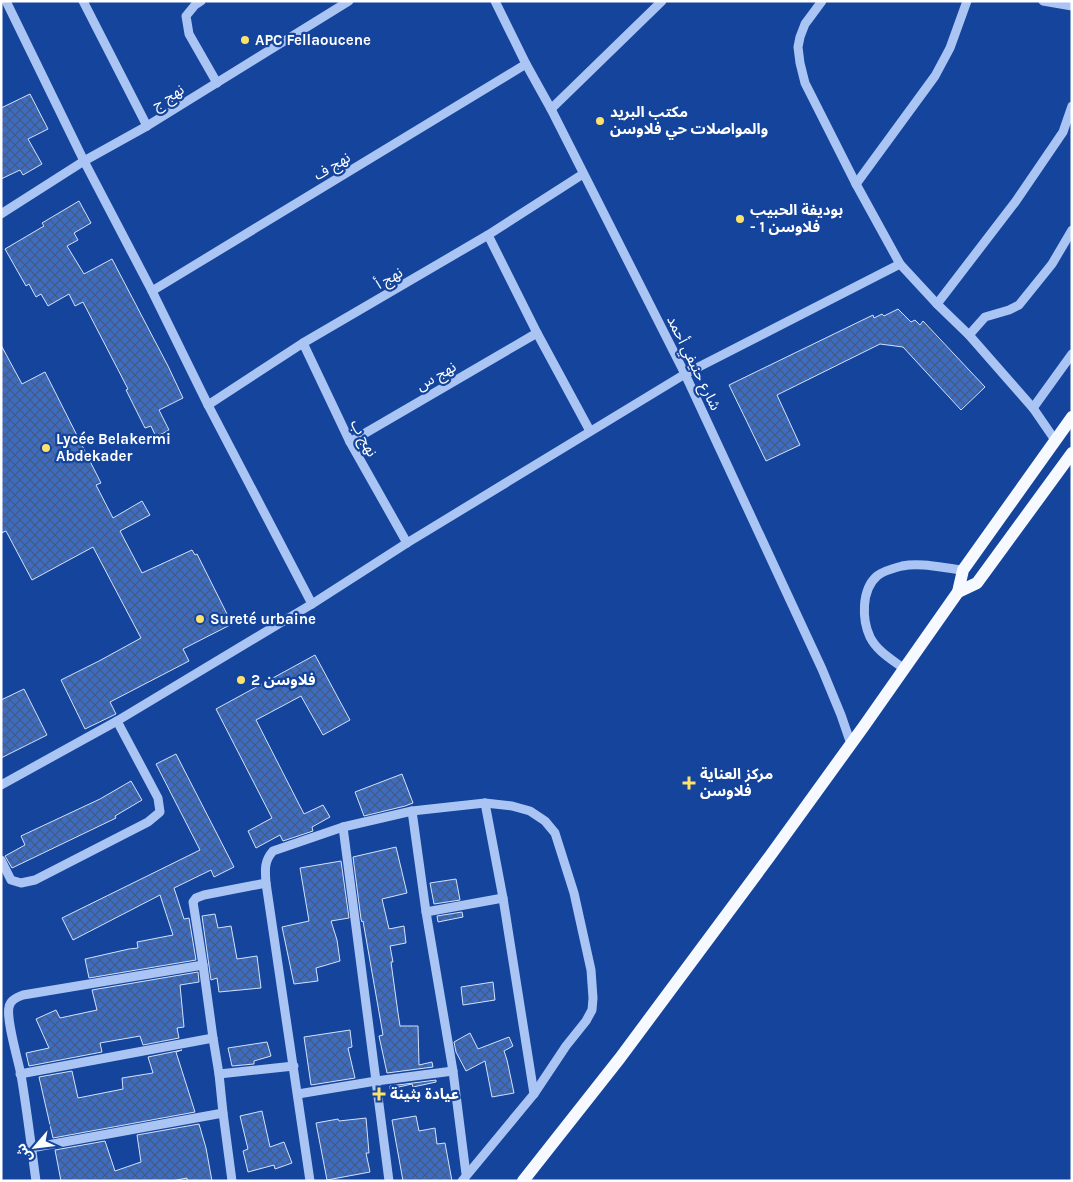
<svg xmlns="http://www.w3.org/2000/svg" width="1073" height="1182" font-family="Karla,'Noto Sans Arabic',sans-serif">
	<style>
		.building { fill: url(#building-cross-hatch); stroke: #d2e2fd }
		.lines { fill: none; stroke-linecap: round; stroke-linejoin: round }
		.minor { stroke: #aac5f3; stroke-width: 9 }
		.major { stroke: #f6f9ff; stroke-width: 12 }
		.poi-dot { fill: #ffe26c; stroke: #14449c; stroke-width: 2 }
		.labels { text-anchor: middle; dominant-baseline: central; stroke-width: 4.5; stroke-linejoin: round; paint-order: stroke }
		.poi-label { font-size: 15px; font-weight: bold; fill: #fff; stroke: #14449c; text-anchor: start }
		.street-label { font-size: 15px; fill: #fff; stroke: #14449c }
	</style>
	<defs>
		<pattern id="building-cross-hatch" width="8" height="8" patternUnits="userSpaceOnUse" patternTransform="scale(1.25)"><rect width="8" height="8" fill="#3d6dc3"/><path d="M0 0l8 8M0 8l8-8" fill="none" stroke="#455b82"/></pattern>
	</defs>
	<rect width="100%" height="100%" fill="#14449c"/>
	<g class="building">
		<polygon points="30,94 48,129 28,139 42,164 23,175 20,170 1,179 1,108"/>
		<polygon points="79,201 91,223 74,233 78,240 67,246 84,274 112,259 168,366 183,398 159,410 169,430 156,437 151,426 145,428 126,390 128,389 83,302 75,306 69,294 48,306 41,294 36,297 29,284 26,286 5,249 44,226 42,223"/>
		<polygon points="898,309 911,322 915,320 920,325 923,321 985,387 961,410 903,347 880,344 777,395 800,445 766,461 729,385 873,315 874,318 882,314 884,316"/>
		<polygon points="1,345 22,384 45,372 101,483 96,485 113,518 142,501 150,515 120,531 142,573 192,550 195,555 197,554 232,624 183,649 189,661 110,702 116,714 85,729 61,680 99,661 141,638 93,547 32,580 6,531 1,533"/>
		<polygon points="315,655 350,720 323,735 301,696 256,720 304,814 323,805 330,817 312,827 313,831 283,841 280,835 256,848 248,831 272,818 216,709"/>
		<polygon points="24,689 47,735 1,758 1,700"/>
		<polygon points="176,754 234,867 214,877 211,870 174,888 184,919 189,918 196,960 89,978 85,959 129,949 138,948 137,942 173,935 160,895 73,940 62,918 200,850 156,764"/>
		<polygon points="402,774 413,803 405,806 364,816 355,792"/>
		<polygon points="131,781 142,800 115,816 116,818 12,868 5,856 25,845 21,836 100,799"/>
		<polygon points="396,847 407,893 382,899 389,929 404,926 406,943 390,946 393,962 391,962 398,1013 400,1026 418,1026 419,1065 432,1062 433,1067 387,1073 379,1036 383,1035 363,921 362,922 361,919 353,857"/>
		<polygon points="341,861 349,918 331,921 337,940 340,961 316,968 318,981 294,984 282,927 309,921 300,868"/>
		<polygon points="456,879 460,900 434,904 430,883"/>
		<polygon points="462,912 463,917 438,922 437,916"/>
		<polygon points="215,914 218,928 231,926 237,959 257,956 261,988 219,992 217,978 211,980 202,916"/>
		<polygon points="198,972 199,982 180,985 184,1027 177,1028 179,1038 143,1045 140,1036 100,1043 102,1052 29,1066 26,1053 49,1048 36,1019 56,1010 60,1018 97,1010 92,990"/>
		<polygon points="493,982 495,1000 463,1005 461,987"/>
		<polygon points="350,1030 352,1047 348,1048 355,1078 311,1085 304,1037"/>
		<polygon points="470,1033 478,1049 509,1037 513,1046 504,1051 507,1060 514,1093 492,1097 485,1061 466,1071 456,1052 454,1042"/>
		<polygon points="267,1042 271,1056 254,1061 254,1064 232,1066 228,1048"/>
		<polygon points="182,1050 176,1052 195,1112 53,1138 39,1077 72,1071 78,1098 123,1089 122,1078 153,1073 148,1057"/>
		<polygon points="436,1080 436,1082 413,1087 412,1084 390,1089 390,1086"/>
		<polygon points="262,1111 270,1147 284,1142 292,1163 275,1169 274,1165 248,1172 243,1151 248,1149 240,1116"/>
		<polygon points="416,1116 419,1131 435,1128 437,1144 445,1143 452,1181 403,1181 392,1120"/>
		<polygon points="366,1118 369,1153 366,1153 370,1172 327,1180 316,1123 338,1119 339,1121"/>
		<polygon points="199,1124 206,1148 212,1181 187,1181 187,1178 172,1181 61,1181 55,1150 105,1141 115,1171 141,1162 137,1135"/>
	</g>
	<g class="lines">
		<g class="minor">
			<polyline points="6,1 84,161 152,291 208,405 312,604"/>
			<polyline points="83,1 147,126"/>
			<polyline points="201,1 195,5 186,16 189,34 217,83"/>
			<polyline points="495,1 526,64 551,109 685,374 822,669 841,715 851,744"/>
			<polyline points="822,1 805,24 800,37 798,47 800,63 805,83 856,184 900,264 937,304 969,335 1033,408 1055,440"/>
			<polyline points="1043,1 1072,6"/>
			<polyline points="551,109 662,1"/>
			<polyline points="856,184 935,76 950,48 967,1"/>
			<polyline points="1,214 84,161 147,126 349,1"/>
			<polyline points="488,235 537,333 590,431"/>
			<polyline points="152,291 526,64"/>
			<polyline points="937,304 1016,201 1063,132 1072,106"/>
			<polyline points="969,335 985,317 1009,310 1019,305 1052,264 1072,230"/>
			<polyline points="303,343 350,442 407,543"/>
			<polyline points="208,405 303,343 488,235 583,174"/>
			<polyline points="1033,408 1072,354"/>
			<polyline points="350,442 537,333"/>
			<path d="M903 668C891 659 877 651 870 637 862 620 861 590 877 576 883 571 894 568 902 566 921 562 943 568 963 570"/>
			<polyline points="1,785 117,721 312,604 407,543 685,374 900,264"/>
			<polyline points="485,803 503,898 534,1094"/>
			<polyline points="412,811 426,912 453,1071 466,1174"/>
			<polyline points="343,827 389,1181"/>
			<polyline points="1,860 11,880 21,883 35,880 148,822 160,812 158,798 117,721"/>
			<polyline points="426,912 503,898"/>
			<polyline points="20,1074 213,1038"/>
			<polyline points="219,1074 294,1066"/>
			<polyline points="298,1094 376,1081 453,1071"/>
			<polyline points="31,1148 223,1113"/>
			<path d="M36 1181C31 1145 27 1110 21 1075 18 1059 6 1020 9 1007 10 1000 17 997 23 995L203 965"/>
			<polyline points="232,1181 223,1113 219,1074 213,1038 203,965 193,902 196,898 204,895 266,883"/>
			<path d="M310 1181 266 883C265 870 264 861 273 851L343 827 412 811 485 803 512 806 530 811 545 821 555 833 574 893 591 970 593 998 592 1010 586 1021 566 1046 534 1094 462 1181"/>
		</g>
		<g class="major">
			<polyline points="958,592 977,583 1072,453"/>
			<polyline points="523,1181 620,1058 770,856 864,726 958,592 963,570 1072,417"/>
		</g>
	</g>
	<g class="poi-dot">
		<circle cx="245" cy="40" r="5"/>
		<circle cx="600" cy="121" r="5"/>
		<circle cx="740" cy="219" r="5"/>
		<circle cx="46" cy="448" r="5"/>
		<circle cx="200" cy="619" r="5"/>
		<circle cx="241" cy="680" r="5"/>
		<path d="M686.5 775.5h5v5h5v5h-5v5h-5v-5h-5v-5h5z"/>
		<path d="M376.5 1086.5h5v5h5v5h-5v5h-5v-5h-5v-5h5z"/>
	</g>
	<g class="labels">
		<g class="poi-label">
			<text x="255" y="40">APC Fellaoucene</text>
			<text x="610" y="112">مكتب البريد<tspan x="610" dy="17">والمواصلات حي فلاوسن</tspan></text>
			<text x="750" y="210">بوديفة الحبيب<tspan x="750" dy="17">- فلاوسن 1</tspan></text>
			<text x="56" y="439">Lycée Belakermi<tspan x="56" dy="17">Abdekader</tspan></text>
			<text x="210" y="619">Sureté urbaine</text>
			<text x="251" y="680">فلاوسن 2</text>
			<text x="700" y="774">مركز العناية<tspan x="700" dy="17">فلاوسن</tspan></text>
			<text x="390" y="1094">عيادة بثينة</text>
		</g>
		<g class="street-label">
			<text transform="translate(168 97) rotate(-32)">نهج ج</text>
			<text transform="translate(332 166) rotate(-31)">نهج ف</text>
			<text transform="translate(389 278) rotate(-30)">نهج أ</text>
			<text transform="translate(694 363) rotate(64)">شارع حنيفي أحمد</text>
			<text transform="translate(436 376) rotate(-30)">نهج س</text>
			<text transform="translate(364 438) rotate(62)">نهج ب</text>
		</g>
	</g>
	<rect width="1073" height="1182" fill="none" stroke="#ffffff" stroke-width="5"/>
	<g transform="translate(35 1147) rotate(242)" stroke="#14449c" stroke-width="4" paint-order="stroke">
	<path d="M0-4L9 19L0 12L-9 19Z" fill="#ffffff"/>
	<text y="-8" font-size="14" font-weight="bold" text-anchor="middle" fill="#ffffff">ش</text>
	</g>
</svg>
